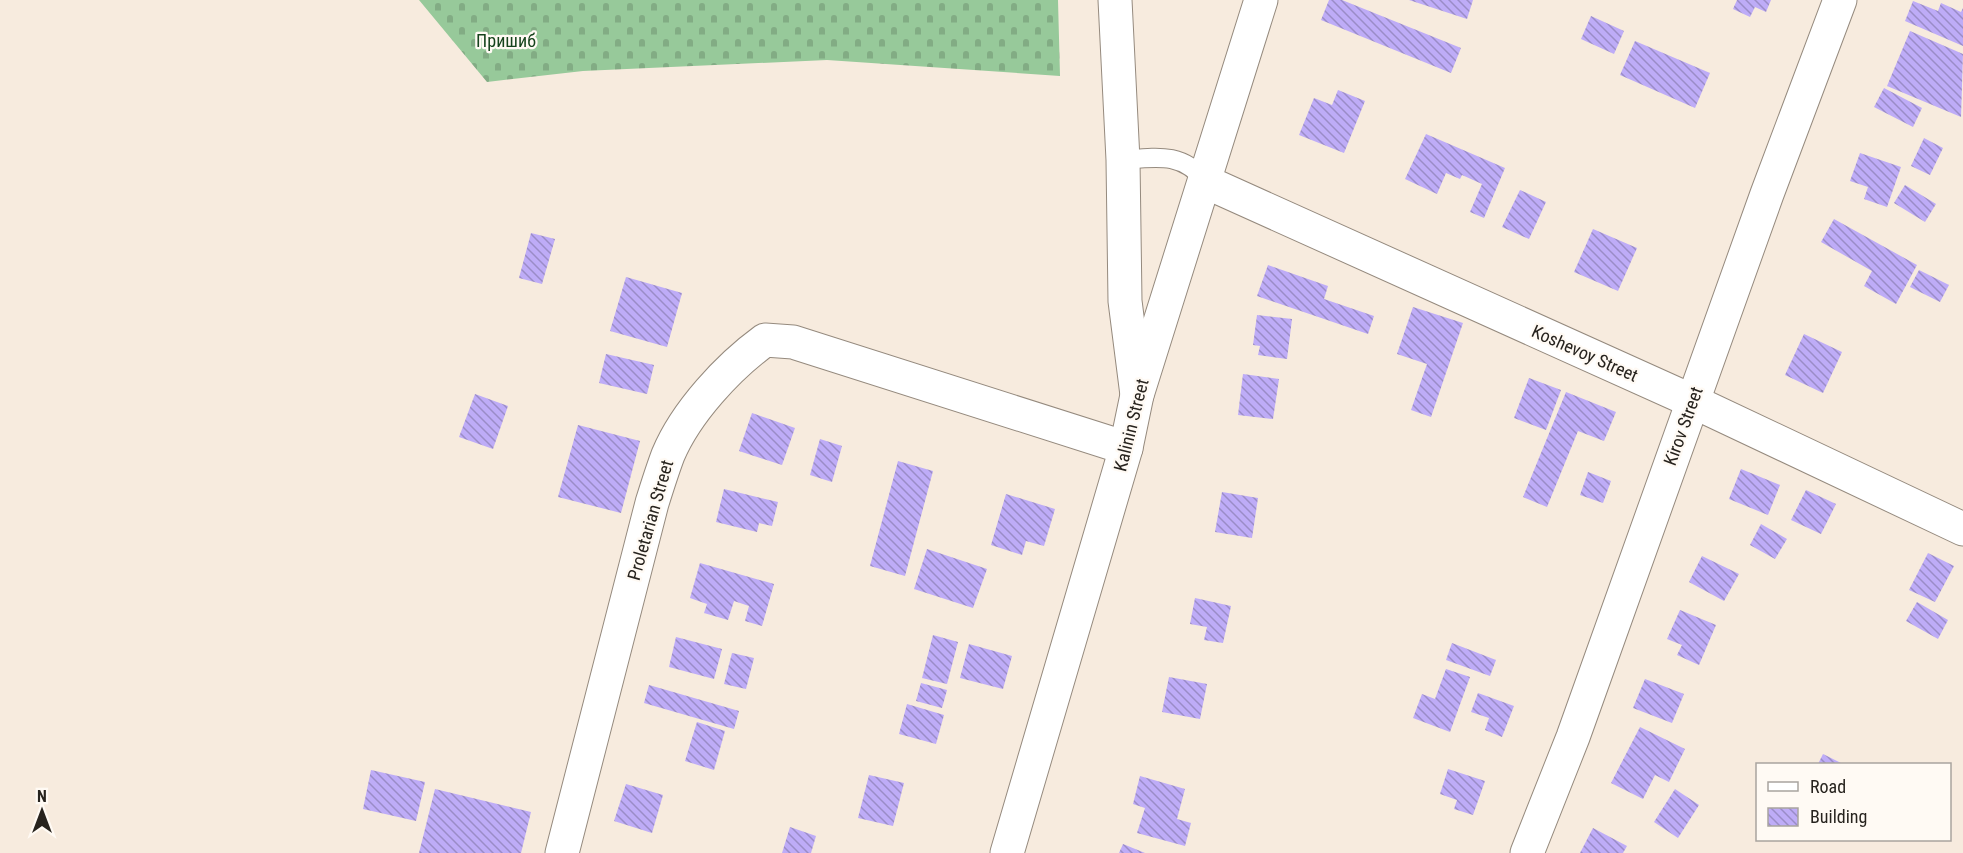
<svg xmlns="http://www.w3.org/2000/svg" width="1963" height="853" font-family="'Roboto Condensed',sans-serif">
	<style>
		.cemetery { fill: url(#cemetery-stones) }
		.building { fill: url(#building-back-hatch) }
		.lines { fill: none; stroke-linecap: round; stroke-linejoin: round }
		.service-casing { stroke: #958a7e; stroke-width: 20 }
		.minor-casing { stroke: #958a7e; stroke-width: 35 }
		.tertiary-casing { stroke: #958a7e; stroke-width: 35 }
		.service { stroke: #fff; stroke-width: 18 }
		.minor { stroke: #fff; stroke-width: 33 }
		.tertiary { stroke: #fff; stroke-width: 33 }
		.labels { text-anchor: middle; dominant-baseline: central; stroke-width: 4.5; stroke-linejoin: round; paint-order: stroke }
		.park-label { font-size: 18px; fill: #16431c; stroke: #fffaf4 }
		.street-label { font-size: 18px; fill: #27231e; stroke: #fffaf4 }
	</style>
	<defs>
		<pattern id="cemetery-stones" width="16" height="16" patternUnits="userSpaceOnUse" patternTransform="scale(1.5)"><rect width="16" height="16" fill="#97c99a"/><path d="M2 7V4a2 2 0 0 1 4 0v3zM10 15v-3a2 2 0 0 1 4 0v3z" fill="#82ac84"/></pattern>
		<pattern id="building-back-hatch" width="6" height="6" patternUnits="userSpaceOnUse" patternTransform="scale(1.5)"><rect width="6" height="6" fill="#beacf7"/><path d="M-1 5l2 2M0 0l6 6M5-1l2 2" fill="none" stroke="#9a8cc7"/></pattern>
	</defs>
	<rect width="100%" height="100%" fill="#f7ebde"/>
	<polygon class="cemetery" points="419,0 1058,0 1060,76 827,60 583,71 487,82"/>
	<g class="building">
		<polygon points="1329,0 1342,0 1461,48 1451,73 1321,20"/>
		<polygon points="1409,0 1473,0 1467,19"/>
		<polygon points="1737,0 1771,0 1766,12 1755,7 1750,17 1733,9"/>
		<polygon points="1913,1 1938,11 1941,3 1961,12 1963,8 1963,46 1905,21"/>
		<polygon points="1591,16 1624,31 1614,54 1581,39"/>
		<polygon points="1910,31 1963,54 1961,117 1887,86"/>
		<polygon points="1635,41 1710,73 1695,108 1620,75"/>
		<polygon points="1884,88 1922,108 1913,127 1874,107"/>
		<polygon points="1338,90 1365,101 1344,153 1299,135 1314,98 1332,105"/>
		<polygon points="1426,134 1505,168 1484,218 1470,212 1482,184 1462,175 1460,179 1446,173 1437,194 1405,179"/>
		<polygon points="1924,138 1943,148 1930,175 1911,166"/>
		<polygon points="1860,153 1901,167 1887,207 1864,199 1868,187 1850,181"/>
		<polygon points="1905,185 1936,204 1925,222 1894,203"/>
		<polygon points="1520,190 1546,202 1529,239 1502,227"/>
		<polygon points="1834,219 1917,265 1896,304 1864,286 1872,271 1821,242"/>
		<polygon points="1593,229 1637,248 1618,291 1574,272"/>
		<polygon points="531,233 555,239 542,284 519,278"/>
		<polygon points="1268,265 1328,286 1324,299 1374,316 1368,334 1257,296"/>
		<polygon points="1919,270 1949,285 1940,302 1910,287"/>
		<polygon points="626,277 682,293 667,347 610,331"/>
		<polygon points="1413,307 1463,323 1431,417 1411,410 1427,364 1397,354"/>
		<polygon points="1257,315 1292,319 1287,359 1258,355 1260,346 1253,345"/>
		<polygon points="1804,334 1842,352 1823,393 1785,375"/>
		<polygon points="606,354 654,365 647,394 599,383"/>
		<polygon points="1243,374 1279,379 1273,419 1238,415"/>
		<polygon points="1529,378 1561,390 1546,430 1514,418"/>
		<polygon points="1566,392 1616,412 1604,441 1578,431 1547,507 1523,497"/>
		<polygon points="475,394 508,406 493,449 459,437"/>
		<polygon points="752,413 795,428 782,465 739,451"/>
		<polygon points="578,425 640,441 621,513 558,497"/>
		<polygon points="820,439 842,446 832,482 810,475"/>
		<polygon points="898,461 933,471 905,576 870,566"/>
		<polygon points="1741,469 1780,485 1768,515 1729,499"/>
		<polygon points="1588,472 1611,481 1603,503 1580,495"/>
		<polygon points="724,489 778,502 772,526 759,523 757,532 716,522"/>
		<polygon points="1806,490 1836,504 1821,534 1791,520"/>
		<polygon points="1222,492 1258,498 1252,538 1215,532"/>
		<polygon points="1006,494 1055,509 1044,546 1026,541 1022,555 991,545"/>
		<polygon points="1761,524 1787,539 1775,559 1750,545"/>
		<polygon points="927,549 987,569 973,608 914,589"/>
		<polygon points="1928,553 1954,566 1935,602 1909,590"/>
		<polygon points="1702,556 1739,574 1724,601 1689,582"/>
		<polygon points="700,563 774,584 762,626 745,621 749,606 734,601 728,620 704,613 707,604 690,598"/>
		<polygon points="1195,598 1231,606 1223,643 1204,640 1207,627 1190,624"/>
		<polygon points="1917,602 1948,620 1938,639 1906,621"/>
		<polygon points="1680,610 1716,625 1699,665 1677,655 1682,645 1667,639"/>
		<polygon points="933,635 958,642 947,684 922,678"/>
		<polygon points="676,637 722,649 714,679 669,667"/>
		<polygon points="1452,643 1496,660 1490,676 1446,660"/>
		<polygon points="969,644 1012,656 1003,689 960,678"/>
		<polygon points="732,653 754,658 746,689 724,684"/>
		<polygon points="1446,669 1470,677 1450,732 1413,718 1422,694 1435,699"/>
		<polygon points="1169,677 1207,684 1200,719 1162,712"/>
		<polygon points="1645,679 1684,694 1672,723 1633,708"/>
		<polygon points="921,683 947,690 942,708 916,701"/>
		<polygon points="649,685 739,711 734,729 644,703"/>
		<polygon points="1478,693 1514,706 1502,737 1485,730 1489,718 1471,712"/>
		<polygon points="907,704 944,715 936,744 899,734"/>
		<polygon points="697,722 725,731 714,770 685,761"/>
		<polygon points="1640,727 1685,749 1669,782 1655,775 1643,799 1611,783"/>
		<polygon points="1823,754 1843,764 1818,764"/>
		<polygon points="1448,769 1485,781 1473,815 1454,809 1457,800 1440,794"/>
		<polygon points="371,770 425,782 416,821 363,809"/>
		<polygon points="869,775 904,783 893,826 858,818"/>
		<polygon points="1140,776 1185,789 1177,819 1191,823 1185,846 1137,833 1145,808 1133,804"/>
		<polygon points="626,784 663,795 652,833 614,821"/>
		<polygon points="435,789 531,812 521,853 419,853"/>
		<polygon points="1675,789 1699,805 1678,838 1654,822"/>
		<polygon points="790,827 816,836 811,853 782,853"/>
		<polygon points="1593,828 1627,846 1623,853 1580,853"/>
		<polygon points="1123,844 1145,853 1119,853"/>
	</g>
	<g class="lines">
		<defs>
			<path id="service" d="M1123 160C1157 157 1183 152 1206 182"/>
			<g id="minor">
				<polyline points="1115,0 1123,160 1125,301 1137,395"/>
				<polyline points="1206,182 1692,401 1963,529"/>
				<path d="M562 853 652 503C657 487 662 471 668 455 686 412 728 367 765 340L793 342 1126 448"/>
				<polyline points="1527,853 1573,737 1767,194 1840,0"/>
			</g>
			<polyline id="tertiary" points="1007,853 1126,448 1137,395 1261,0"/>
		</defs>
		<use href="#service" class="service-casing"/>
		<use href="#minor" class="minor-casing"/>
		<use href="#tertiary" class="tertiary-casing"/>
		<use href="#service" class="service"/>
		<use href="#minor" class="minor"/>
		<use href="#tertiary" class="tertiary"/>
	</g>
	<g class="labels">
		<g class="park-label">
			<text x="506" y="40">Пришиб</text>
		</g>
		<g class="street-label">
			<text transform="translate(1585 353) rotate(24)">Koshevoy Street</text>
			<text transform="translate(1131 425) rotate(-76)">Kalinin Street</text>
			<text transform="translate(1683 426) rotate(-70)">Kirov Street</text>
			<text transform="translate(650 520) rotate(-74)">Proletarian Street</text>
		</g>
	</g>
	<rect x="1756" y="763" width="195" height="78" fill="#fffaf4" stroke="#a9a49e" stroke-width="1.5"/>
	<rect x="1768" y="782" width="30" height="9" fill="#ffffff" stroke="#a9a49e" stroke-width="1.5"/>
	<text x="1810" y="793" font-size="18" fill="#27231e">Road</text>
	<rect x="1768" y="808" width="30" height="18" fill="url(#building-back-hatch)" stroke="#a9a49e" stroke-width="1.5"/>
	<text x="1810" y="823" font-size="18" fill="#27231e">Building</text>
	<g transform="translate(42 811)" stroke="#fffaf4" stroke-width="4.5" paint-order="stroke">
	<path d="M0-4.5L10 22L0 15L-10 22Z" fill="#27231e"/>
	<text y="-9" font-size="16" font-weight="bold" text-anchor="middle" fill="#27231e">N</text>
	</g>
</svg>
